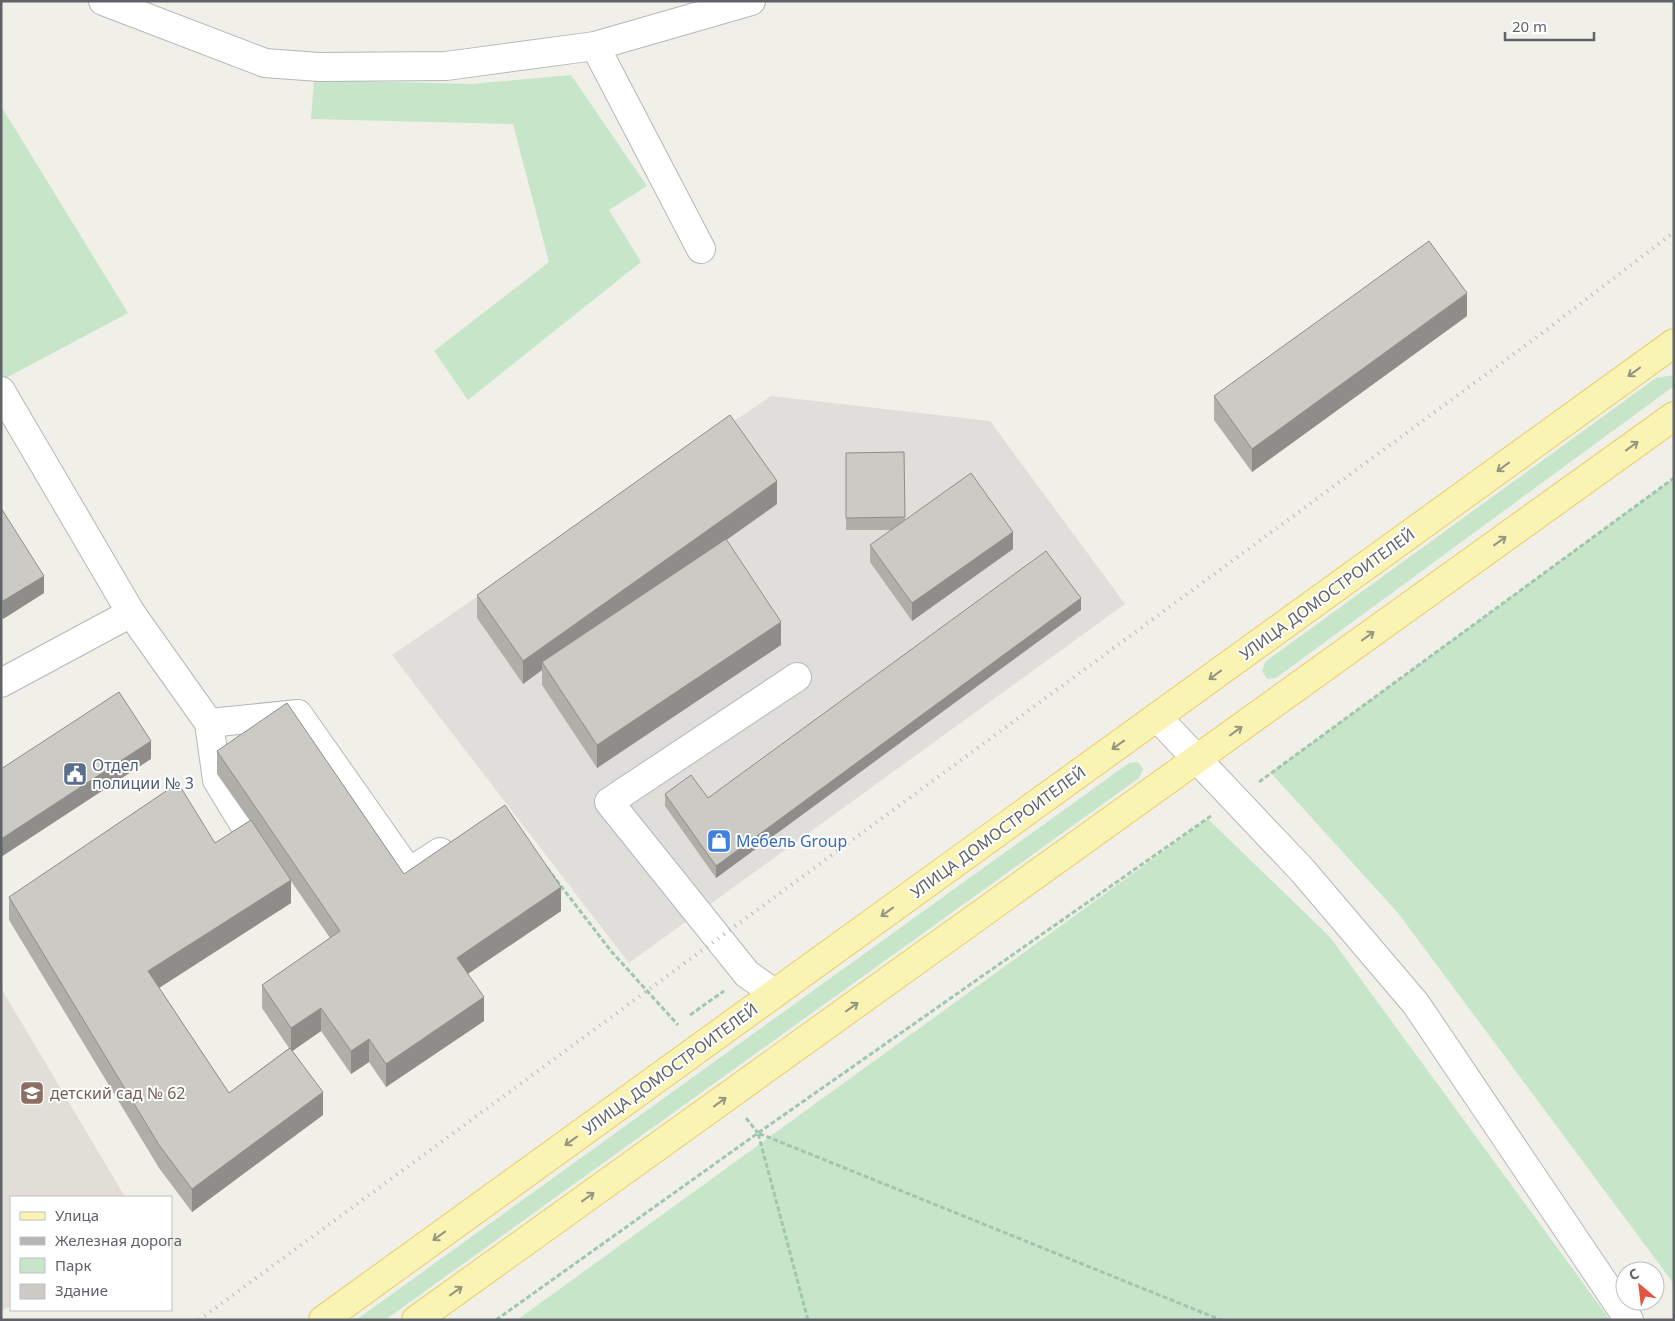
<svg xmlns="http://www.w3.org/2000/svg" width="1675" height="1321" font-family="'Noto Sans',sans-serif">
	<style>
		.industrial { fill: #e0deda }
		.education { fill: #e0ded7 }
		.green { fill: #c7e6c9 }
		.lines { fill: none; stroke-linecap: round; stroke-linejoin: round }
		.minor-casing { stroke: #b5b7bc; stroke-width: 30 }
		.major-casing { stroke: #eace68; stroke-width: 30 }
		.path { stroke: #a0c7ae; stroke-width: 3; stroke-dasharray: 5 2.5; stroke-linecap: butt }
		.minor { stroke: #fff; stroke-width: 28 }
		.major { stroke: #faf4b4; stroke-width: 28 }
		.rail { stroke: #b6b6b7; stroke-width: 4; stroke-dasharray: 1 6; stroke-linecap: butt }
		.wall { fill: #afaea9; fill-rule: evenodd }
		.shaded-wall { fill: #8f8d8a }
		.building { fill: #cccac5; stroke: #8f8d8a }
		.oneway { stroke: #959582 }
		.labels { text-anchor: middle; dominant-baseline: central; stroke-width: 4; stroke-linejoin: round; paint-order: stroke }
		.street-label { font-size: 16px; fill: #5f6267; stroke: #fff }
		.service-label { font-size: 16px; fill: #4e5e75; stroke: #fff; text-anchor: start }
		.shop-label { font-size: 16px; fill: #366cbe; stroke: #fff; text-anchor: start }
		.education-label { font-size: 16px; fill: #785e54; stroke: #fff; text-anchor: start }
	</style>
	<rect width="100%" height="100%" fill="#f0efe8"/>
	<polygon class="industrial" points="771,396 990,421 1125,604 629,963 392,655"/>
	<polygon class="education" points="1,988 125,1197 11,1197 11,1306 1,1311"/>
	<g class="green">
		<polygon points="571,75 647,186 609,210 641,262 468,400 434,351 549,262 513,124 311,119 314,80 471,84"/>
		<polygon points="1,106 128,313 4,379 1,374"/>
		<polygon points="1674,375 1674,386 1276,678 1267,679 1262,671 1265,662 1656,378"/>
		<polygon points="1674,478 1674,1284 1398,913 1271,773"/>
		<polygon points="1138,762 1143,769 1139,778 385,1320 356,1320 1129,763"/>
		<polygon points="1208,819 1330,937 1610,1320 517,1320"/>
	</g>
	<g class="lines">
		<defs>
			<g id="minor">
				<polyline points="103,1 265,63 319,67 446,66 595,46 751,1"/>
				<polyline points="595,46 701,249"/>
				<polyline points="1,391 131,613 209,723 217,780 245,826"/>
				<polyline points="1,683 131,613"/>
				<polyline points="1157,717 1302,870 1416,1004 1629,1320"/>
				<polyline points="209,723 298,714 409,872 440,852"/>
				<polyline points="774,993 747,974 609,802 797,677"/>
			</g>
			<g id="major">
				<polyline points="323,1320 1674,343"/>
				<polyline points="416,1320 1674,416"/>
			</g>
		</defs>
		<use href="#minor" class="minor-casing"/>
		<use href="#major" class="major-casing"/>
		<g class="path">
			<polyline points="1259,782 1674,478"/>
			<polyline points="547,868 611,951 678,1025"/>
			<polyline points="690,1015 724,991"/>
			<polyline points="746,1118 758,1133"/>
			<polyline points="496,1320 758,1133 1211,816"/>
			<polyline points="808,1320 758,1133 1221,1320"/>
		</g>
		<use href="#minor" class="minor"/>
		<use href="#major" class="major"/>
		<polyline class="rail" points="199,1320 1541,334 1674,232"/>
	</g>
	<g class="wall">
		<polygon points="1467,316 1252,472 1214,420 1214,396"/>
		<polygon points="904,452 905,520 1013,549 912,621 870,562 870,545 891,530 846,530 846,453"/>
		<polygon points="777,504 726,540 781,645 597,768 542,685 542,670 523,684 477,618 477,595"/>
		<polygon points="1,508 44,593 3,619 1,616"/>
		<polygon points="1081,610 716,878 665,806 665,794 708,798"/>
		<path d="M217 751 404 874 561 911 468 974 484 1021 386 1087 369 1062 351 1074 321 1031 292 1051 323 1115 192 1212 159 1168 9 920V897L215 843 250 821 217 774ZM291 881 330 938 262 985V1008L289 1048 229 1093 159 988 291 903Z"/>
	</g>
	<g class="shaded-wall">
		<polygon points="1467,293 1467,316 1252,472 1252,449"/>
		<polygon points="777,481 777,504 546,668 542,662 542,670 523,684 523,661"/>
		<polygon points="1013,532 1013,549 912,621 912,603"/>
		<polygon points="44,576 44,593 3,619 3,601"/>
		<polygon points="1081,598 1081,610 716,878 716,866"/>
		<polygon points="781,622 781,645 597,768 597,745"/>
		<polygon points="151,741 151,759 1,857 1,839"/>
		<polygon points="291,880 291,903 148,995 148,971"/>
		<polygon points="561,887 561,911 457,981 457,958"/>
		<polygon points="484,997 484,1021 386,1087 386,1064"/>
		<polygon points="321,1008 321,1031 291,1052 291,1028"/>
		<polygon points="369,1039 369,1062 351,1074 351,1051"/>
		<polygon points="323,1092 323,1115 192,1212 192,1189"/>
	</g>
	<g class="building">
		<polygon points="1429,241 1467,293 1252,449 1214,396"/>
		<polygon points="730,415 777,481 523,661 477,595"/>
		<polygon points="904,452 905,517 846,518 846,453"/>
		<polygon points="971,473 1013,532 912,603 870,545"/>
		<polygon points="1,508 44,576 3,601 1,599"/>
		<polygon points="726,539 781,622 597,745 542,662"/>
		<polygon points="1046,551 1081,598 716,866 665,794 691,775 708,798"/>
		<polygon points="119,692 151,741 1,839 1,769"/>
		<polygon points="287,703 404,874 505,805 561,887 457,958 484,997 386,1064 369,1039 351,1051 321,1008 291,1028 262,985 340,931 217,751"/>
		<polygon points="178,783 215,843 251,820 291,880 148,971 229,1093 290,1048 323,1092 192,1189 159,1145 9,897"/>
	</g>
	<defs><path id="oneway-shaft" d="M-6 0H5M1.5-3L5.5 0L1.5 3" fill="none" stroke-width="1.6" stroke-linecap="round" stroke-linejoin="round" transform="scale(1.25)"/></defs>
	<g class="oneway">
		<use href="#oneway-shaft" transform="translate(1634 372) rotate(144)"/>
		<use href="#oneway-shaft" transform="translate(1632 446) rotate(-36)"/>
		<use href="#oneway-shaft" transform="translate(1503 467) rotate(144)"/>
		<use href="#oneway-shaft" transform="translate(1500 541) rotate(-36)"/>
		<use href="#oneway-shaft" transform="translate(1368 636) rotate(-36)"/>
		<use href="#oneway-shaft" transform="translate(1215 675) rotate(144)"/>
		<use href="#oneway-shaft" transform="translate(1236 731) rotate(-36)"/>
		<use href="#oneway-shaft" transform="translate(1118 745) rotate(144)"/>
		<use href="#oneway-shaft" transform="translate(887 912) rotate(144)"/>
		<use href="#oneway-shaft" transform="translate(852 1007) rotate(-36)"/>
		<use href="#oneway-shaft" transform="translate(720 1102) rotate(-36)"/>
		<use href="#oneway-shaft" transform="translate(571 1141) rotate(144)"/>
		<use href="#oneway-shaft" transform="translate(588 1197) rotate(-36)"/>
		<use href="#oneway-shaft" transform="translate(439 1236) rotate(144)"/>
		<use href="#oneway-shaft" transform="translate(456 1291) rotate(-36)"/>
	</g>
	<defs>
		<symbol id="civic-square" viewBox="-11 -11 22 22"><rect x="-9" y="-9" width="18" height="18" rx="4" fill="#5c6f8a" stroke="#fff"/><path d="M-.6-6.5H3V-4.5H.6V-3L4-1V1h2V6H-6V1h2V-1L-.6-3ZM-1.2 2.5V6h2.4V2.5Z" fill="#fff"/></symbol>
		<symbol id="shop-square" viewBox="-11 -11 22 22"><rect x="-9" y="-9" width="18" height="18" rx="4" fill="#3f7fe0" stroke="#fff"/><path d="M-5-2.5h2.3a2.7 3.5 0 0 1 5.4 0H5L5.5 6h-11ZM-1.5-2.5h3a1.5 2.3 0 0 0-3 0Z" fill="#fff"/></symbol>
		<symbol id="school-square" viewBox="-11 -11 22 22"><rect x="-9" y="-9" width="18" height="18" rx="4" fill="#8d6e63" stroke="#fff"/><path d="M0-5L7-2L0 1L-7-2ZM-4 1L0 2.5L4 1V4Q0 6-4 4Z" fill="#fff"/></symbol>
	</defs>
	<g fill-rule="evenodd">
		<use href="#civic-square" x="61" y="760" width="28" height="28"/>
		<use href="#shop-square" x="705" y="827" width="28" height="28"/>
		<use href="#school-square" x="18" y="1079" width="28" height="28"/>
	</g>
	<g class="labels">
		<g class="street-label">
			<text transform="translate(1327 594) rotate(-36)">УЛИЦА ДОМОСТРОИТЕЛЕЙ</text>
			<text transform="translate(998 832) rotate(-36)">УЛИЦА ДОМОСТРОИТЕЛЕЙ</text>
			<text transform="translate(670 1069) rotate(-36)">УЛИЦА ДОМОСТРОИТЕЛЕЙ</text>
		</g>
		<g class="service-label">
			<text x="92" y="765">Отдел<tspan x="92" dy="18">полиции № 3</tspan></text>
		</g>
		<g class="shop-label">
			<text x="736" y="841">Мебель Group</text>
		</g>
		<g class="education-label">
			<text x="50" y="1093">детский сад № 62</text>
		</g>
	</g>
	<rect width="1675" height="1321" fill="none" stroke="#5f6267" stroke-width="5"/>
	<rect x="10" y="1196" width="162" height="115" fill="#ffffff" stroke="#bfc0c2"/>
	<rect x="20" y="1212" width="25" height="8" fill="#faf4b4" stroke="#bfc0c2"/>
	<text x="55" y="1221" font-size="15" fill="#5f6267">Улица</text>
	<rect x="20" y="1237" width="25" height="8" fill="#b6b6b7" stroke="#bfc0c2"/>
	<text x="55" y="1246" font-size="15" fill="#5f6267">Железная дорога</text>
	<rect x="20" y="1258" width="25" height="15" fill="#c7e6c9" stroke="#bfc0c2"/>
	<text x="55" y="1271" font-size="15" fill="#5f6267">Парк</text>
	<rect x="20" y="1284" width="25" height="15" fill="#cccac5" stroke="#bfc0c2"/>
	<text x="55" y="1296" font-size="15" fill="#5f6267">Здание</text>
	<g transform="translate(1640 1286) rotate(332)"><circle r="24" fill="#ffffff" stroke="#bfc0c2"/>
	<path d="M0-4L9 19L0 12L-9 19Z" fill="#e0563f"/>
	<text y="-8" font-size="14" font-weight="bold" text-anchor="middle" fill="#5f6267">С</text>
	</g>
	<path d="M1505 32v8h89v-8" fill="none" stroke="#5f6267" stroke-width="2.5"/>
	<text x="1512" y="32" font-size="15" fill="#5f6267" stroke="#ffffff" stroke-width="4" paint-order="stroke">20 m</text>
</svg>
